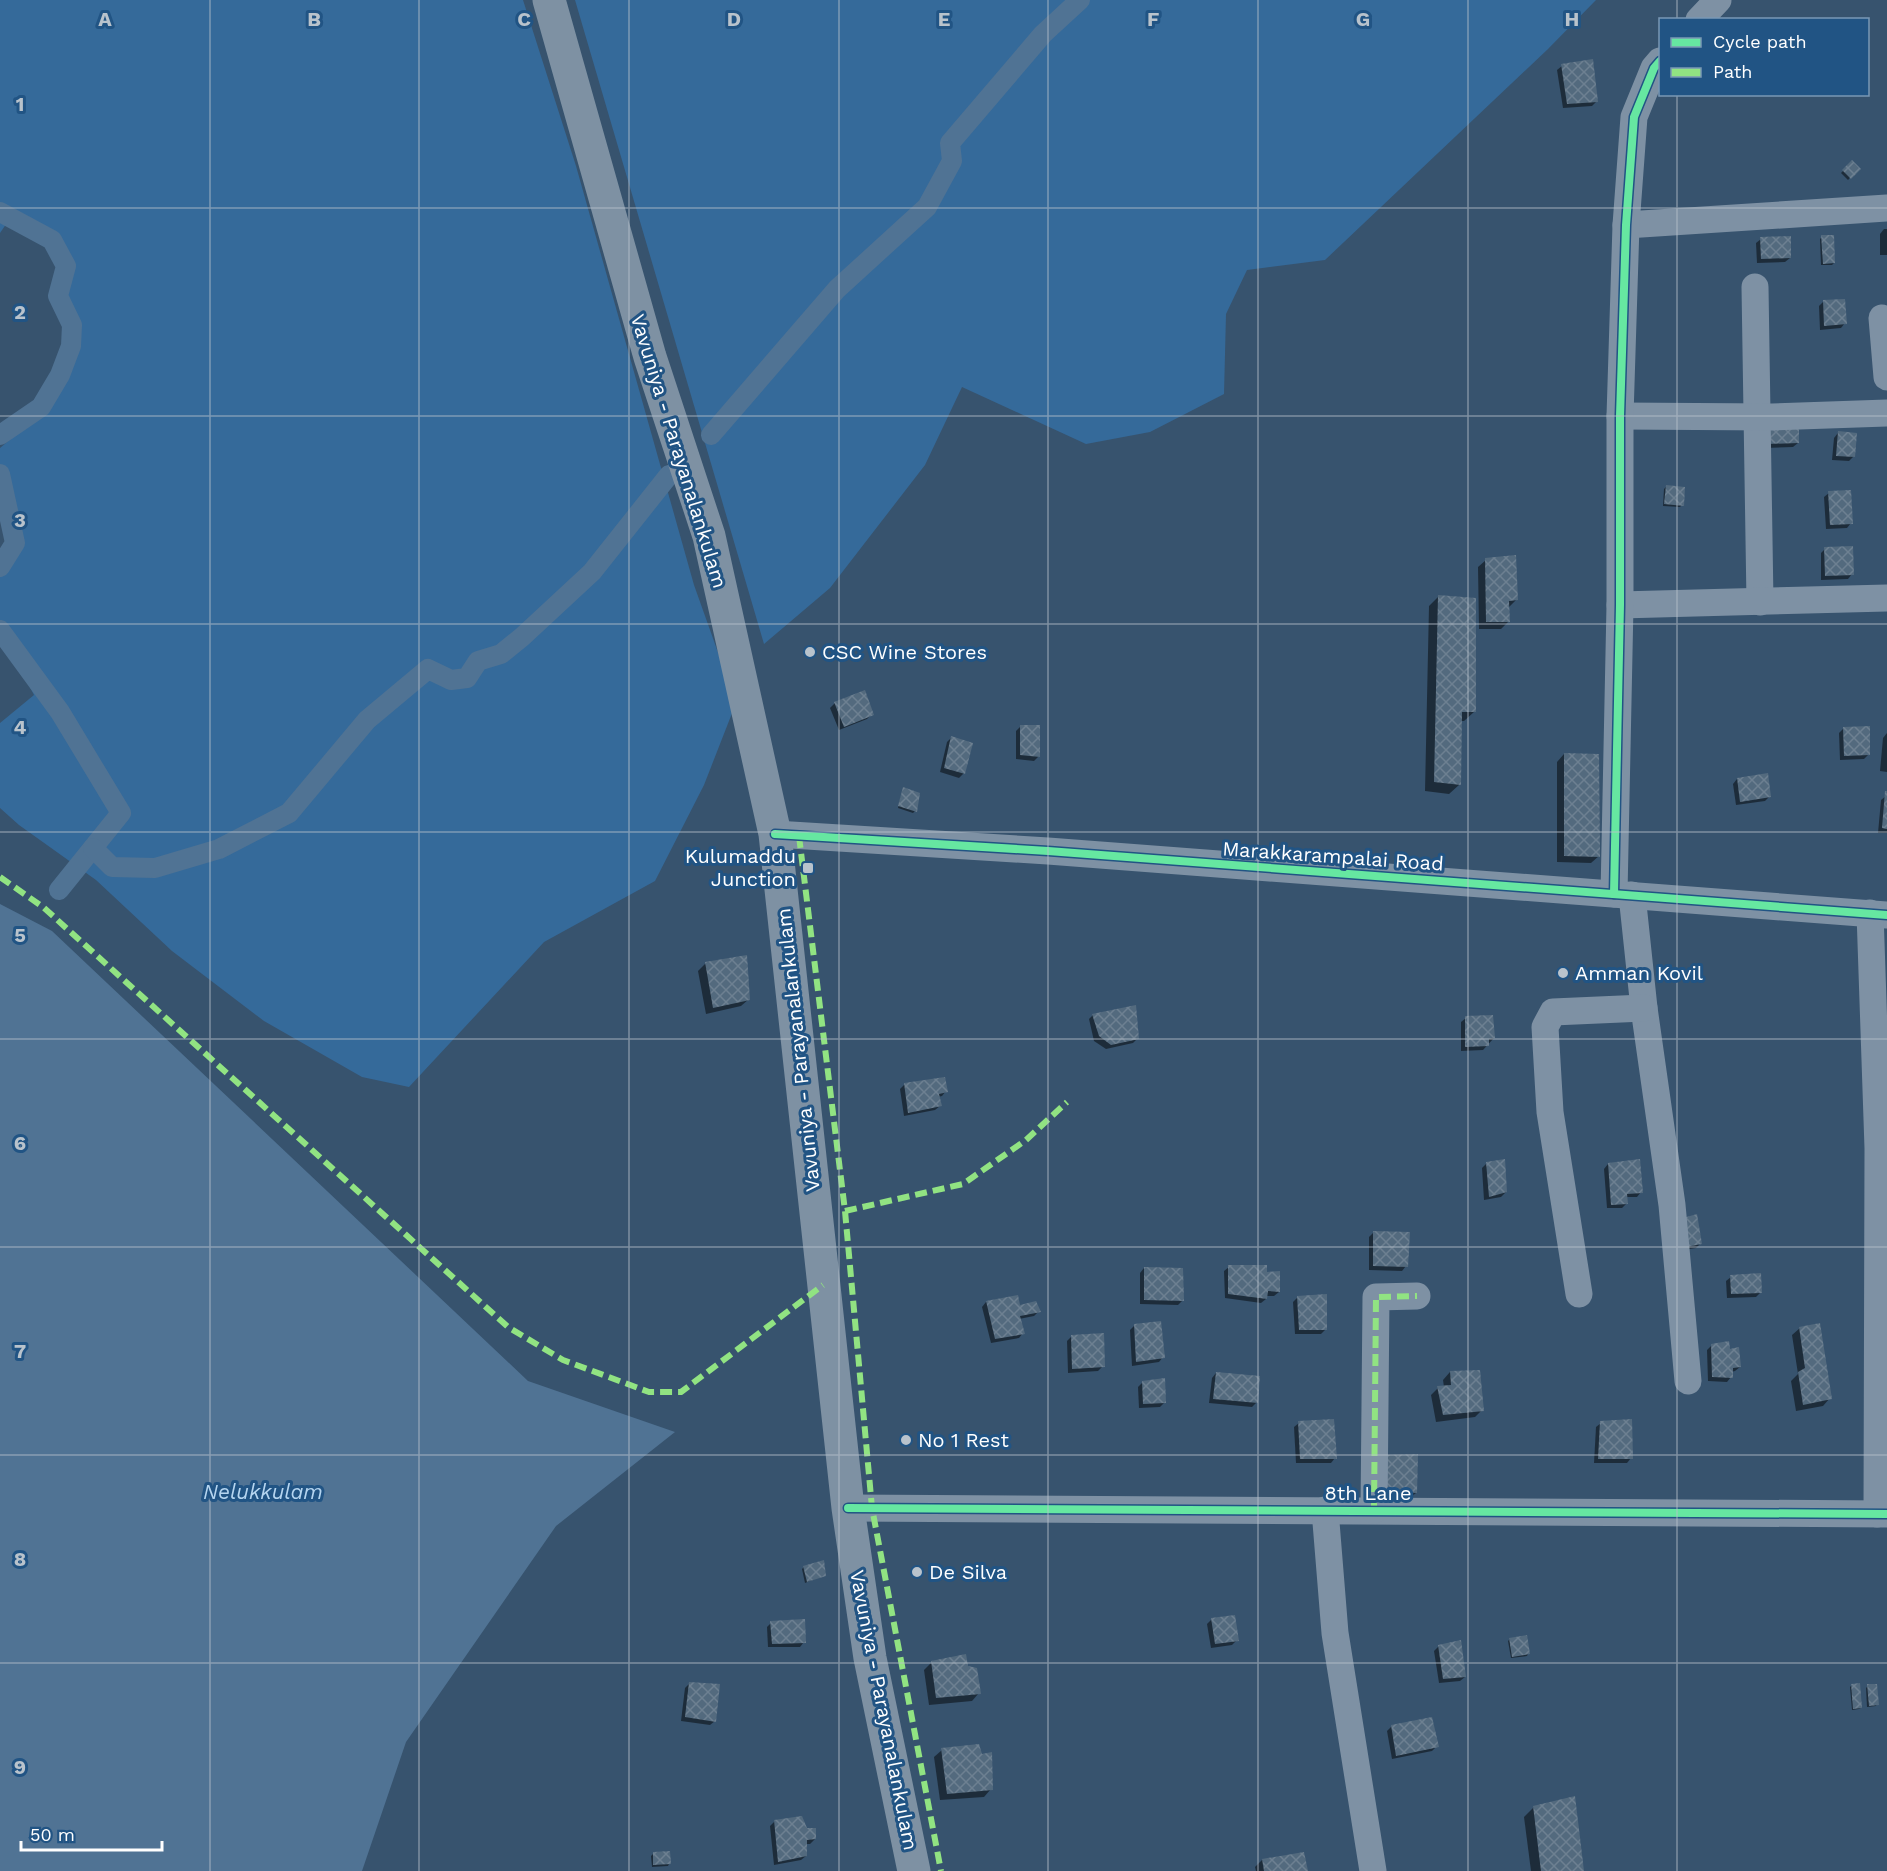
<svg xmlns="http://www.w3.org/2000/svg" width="1887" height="1871" font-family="'Work Sans',sans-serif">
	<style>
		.green { fill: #356a9a }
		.water { fill: #507394 }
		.shadow { fill: #0007 }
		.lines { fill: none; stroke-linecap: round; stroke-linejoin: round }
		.canal { stroke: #507394; stroke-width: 20 }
		.building { fill: url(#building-cross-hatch) }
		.minor { stroke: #7e91a4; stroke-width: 27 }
		.highway { stroke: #7e91a3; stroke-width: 33 }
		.quiet { stroke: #91e382; stroke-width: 6; stroke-dasharray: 12 6; stroke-linecap: butt }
		.cycleway-casing { stroke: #215484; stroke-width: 11 }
		.cycleway { stroke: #66e7a1; stroke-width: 8 }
		.grid { fill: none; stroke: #b9c3cc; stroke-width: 1.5; stroke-opacity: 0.55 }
		.poi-dot { fill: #b9c3cc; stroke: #215484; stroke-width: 2 }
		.labels { text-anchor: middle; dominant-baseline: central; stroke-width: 6; stroke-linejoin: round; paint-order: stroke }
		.street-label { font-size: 20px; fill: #fff; stroke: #215484 }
		.poi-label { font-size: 20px; fill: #fff; stroke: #215484; text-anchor: start }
		.water-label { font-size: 21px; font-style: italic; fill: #b5d5f0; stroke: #215484 }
		.grid-label { font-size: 20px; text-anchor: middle; font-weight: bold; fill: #b9c3cc; stroke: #215484; stroke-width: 6; stroke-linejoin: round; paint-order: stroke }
	</style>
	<defs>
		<pattern id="building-cross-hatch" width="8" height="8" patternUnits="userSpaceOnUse" patternTransform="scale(1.5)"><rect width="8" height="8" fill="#536a7e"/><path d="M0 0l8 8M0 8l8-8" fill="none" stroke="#6d8091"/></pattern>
	</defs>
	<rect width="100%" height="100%" fill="#37536e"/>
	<g class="green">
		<polygon points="0,0 523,0 576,166 694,585 736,703 704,785 655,881 544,942 409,1087 362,1077 264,1021 172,951 96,880 19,825 0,808 0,723 34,695 0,629 0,576 20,540 9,482 0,464 0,448 37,417 60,388 74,354 77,318 65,294 55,238 13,214 0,233"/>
		<polygon points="575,0 1596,0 1548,49 1325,260 1247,270 1226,314 1224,394 1150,432 1086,444 962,387 925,465 830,588 764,644"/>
	</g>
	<polygon class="water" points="0,904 52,931 528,1381 675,1432 556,1526 406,1742 362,1871 0,1871"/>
	<g class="shadow">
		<polygon points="1562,66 1596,102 1592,106 1563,108 1557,70"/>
		<polygon points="1852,162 1858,169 1848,180 1841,173"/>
		<polygon points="1884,229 1887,229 1887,255 1880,255 1880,234"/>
		<polygon points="1822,237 1834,263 1832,265 1821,265 1820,239"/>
		<polygon points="1761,239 1790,258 1785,262 1757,263 1756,243"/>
		<polygon points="1823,302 1845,323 1841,328 1820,330 1819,306"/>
		<polygon points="1764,433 1798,443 1793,447 1764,448"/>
		<polygon points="1838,433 1854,456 1849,461 1832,460 1834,438"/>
		<polygon points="1666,487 1682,505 1680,507 1663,506 1664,489"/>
		<polygon points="1829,493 1851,523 1847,528 1826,529 1824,497"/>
		<polygon points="1825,549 1852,574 1848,579 1821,580 1821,553"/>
		<polygon points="1486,560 1516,600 1509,607 1508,622 1501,629 1479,629 1478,567"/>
		<polygon points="1439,596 1474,712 1464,721 1460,721 1459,785 1449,794 1425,791 1429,606"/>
		<polygon points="835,703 872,714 867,719 839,730 830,708"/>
		<polygon points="1021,726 1039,756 1034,761 1016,759 1016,731"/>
		<polygon points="1844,728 1869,754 1864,759 1840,760 1839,733"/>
		<polygon points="1887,733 1887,772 1880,771 1883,738"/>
		<polygon points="951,738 964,773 959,778 940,772 947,742"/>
		<polygon points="1564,754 1599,856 1591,863 1557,862 1557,762"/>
		<polygon points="1737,779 1769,797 1765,801 1736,805 1733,784"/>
		<polygon points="903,789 915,811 913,813 898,808"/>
		<polygon points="1886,796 1887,796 1887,833 1878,833 1881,800"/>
		<polygon points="705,964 749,999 741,1006 706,1014 698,971"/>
		<polygon points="1093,1015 1138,1038 1133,1043 1106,1049 1094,1041 1089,1019"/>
		<polygon points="1466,1018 1494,1038 1483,1050 1461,1051 1461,1022"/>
		<polygon points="904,1085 946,1091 942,1096 938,1097 940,1106 935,1110 904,1116 900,1089"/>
		<polygon points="1486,1164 1506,1192 1501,1197 1484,1200 1482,1168"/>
		<polygon points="1608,1164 1641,1192 1637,1197 1626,1197 1627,1203 1622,1208 1607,1208 1604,1169"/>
		<polygon points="1683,1219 1700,1244 1696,1248 1682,1250"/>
		<polygon points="1374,1232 1406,1266 1402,1271 1369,1270 1369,1237"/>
		<polygon points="1229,1267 1266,1273 1279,1292 1274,1296 1266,1296 1266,1299 1261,1303 1225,1298 1224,1271"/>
		<polygon points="1144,1268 1182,1301 1178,1305 1140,1304 1140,1273"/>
		<polygon points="1731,1277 1761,1292 1756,1297 1727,1298 1726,1281"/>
		<polygon points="1298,1297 1326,1329 1321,1334 1295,1334 1293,1302"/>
		<polygon points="986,1302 1019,1307 1039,1311 1034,1316 1019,1319 1023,1333 1019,1338 991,1343 982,1307"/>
		<polygon points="1134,1326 1163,1357 1159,1362 1132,1366 1130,1330"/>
		<polygon points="1800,1328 1830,1398 1823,1406 1796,1411 1791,1381 1798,1374 1792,1335"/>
		<polygon points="1071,1337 1103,1366 1098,1371 1068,1373 1067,1341"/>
		<polygon points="1712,1345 1729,1350 1740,1367 1735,1371 1731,1372 1731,1377 1727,1382 1708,1381 1707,1350"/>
		<polygon points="1450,1372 1482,1410 1475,1417 1436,1422 1431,1395 1438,1388 1444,1387 1443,1380"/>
		<polygon points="1216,1373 1257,1402 1252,1407 1209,1403 1212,1378"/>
		<polygon points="1143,1382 1165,1402 1160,1407 1139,1408 1138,1387"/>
		<polygon points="1299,1423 1335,1458 1331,1463 1296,1463 1294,1427"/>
		<polygon points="1601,1423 1631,1458 1627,1463 1594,1463 1596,1427"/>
		<polygon points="1416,1456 1416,1493 1411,1497 1381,1496"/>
		<polygon points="804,1567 824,1575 805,1583 802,1569"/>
		<polygon points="1212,1619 1237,1640 1232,1645 1211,1648 1207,1624"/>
		<polygon points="771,1623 804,1642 800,1647 768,1647 767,1627"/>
		<polygon points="1510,1639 1528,1654 1527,1656 1511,1658 1508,1641"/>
		<polygon points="1439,1646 1465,1677 1460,1681 1439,1683 1434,1651"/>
		<polygon points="931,1663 967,1668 979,1693 972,1701 929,1705 924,1670"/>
		<polygon points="690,1683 715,1721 710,1725 681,1721 685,1688"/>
		<polygon points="1852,1685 1861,1708 1859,1709 1852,1710 1850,1687"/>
		<polygon points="1868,1686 1877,1704 1876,1706 1867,1707 1866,1688"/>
		<polygon points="1392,1726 1437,1746 1432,1751 1392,1759 1387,1731"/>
		<polygon points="942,1750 991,1789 984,1797 940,1800 934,1757"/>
		<polygon points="1534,1807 1582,1871 1531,1871 1524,1817"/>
		<polygon points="775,1821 806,1830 815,1839 810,1844 806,1844 806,1856 801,1860 774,1865 770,1826"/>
		<polygon points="653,1854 669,1864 668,1866 652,1867 651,1856"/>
		<polygon points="1262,1860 1306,1871 1256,1871 1255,1867"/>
	</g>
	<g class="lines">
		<g class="canal">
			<polyline points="0,212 52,240 66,266 58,296 72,325 71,346 60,375 41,407 0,435"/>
			<polyline points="711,435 837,289 927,207 952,161 950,143 1043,34 1080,0"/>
			<polyline points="0,474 15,543 0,567"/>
			<polyline points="0,630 60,712 121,813 59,890"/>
			<polyline points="93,848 112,867 155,868 219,849 289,813 367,720 428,669 451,680 467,678 478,661 501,654 522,637 592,572 669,475"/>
		</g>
	</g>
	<g class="building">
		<polygon points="1593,59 1598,102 1567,104 1561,64"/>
		<polygon points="1852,160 1861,169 1851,179 1842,170"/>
		<polygon points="1821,235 1834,235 1835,263 1823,264"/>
		<polygon points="1791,236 1791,258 1761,259 1760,237"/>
		<polygon points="1845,299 1847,324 1824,326 1823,300"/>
		<polygon points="1799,426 1799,443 1768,444 1768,427"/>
		<polygon points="1838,431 1857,433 1855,457 1836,456"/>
		<polygon points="1666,485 1685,487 1684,506 1664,504"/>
		<polygon points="1851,490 1853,524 1830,525 1828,491"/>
		<polygon points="1853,546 1854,575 1825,576 1824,547"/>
		<polygon points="1516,555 1518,600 1509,601 1510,622 1486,622 1485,558"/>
		<polygon points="1438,595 1476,598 1476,712 1462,712 1461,785 1434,782"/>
		<polygon points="865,690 874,715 844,727 834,702"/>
		<polygon points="1020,725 1040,725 1040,757 1020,755"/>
		<polygon points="1870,726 1870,755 1844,756 1843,727"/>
		<polygon points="951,736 973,743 965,774 944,768"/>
		<polygon points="1564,753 1599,754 1600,857 1564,856"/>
		<polygon points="1768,773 1771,797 1740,802 1737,778"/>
		<polygon points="903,787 920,793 917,812 898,806"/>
		<polygon points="1885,791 1887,791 1887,829 1882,828"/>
		<polygon points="747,955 750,1000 713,1008 705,962"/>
		<polygon points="1136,1005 1139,1039 1111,1045 1099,1036 1092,1014"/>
		<polygon points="1493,1015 1495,1038 1489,1039 1489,1046 1465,1047 1465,1016"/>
		<polygon points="945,1077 948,1092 939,1094 942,1106 908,1113 904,1083"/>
		<polygon points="1505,1159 1507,1192 1489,1197 1486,1162"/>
		<polygon points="1640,1159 1643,1193 1627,1194 1628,1204 1611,1205 1608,1163"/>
		<polygon points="1697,1214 1702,1244 1686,1247 1683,1218"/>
		<polygon points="1373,1231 1410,1232 1408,1267 1373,1266"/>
		<polygon points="1228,1265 1267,1265 1267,1272 1280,1271 1280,1292 1268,1291 1267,1299 1228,1294"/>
		<polygon points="1144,1267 1183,1268 1184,1301 1144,1300"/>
		<polygon points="1761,1273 1762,1293 1731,1294 1730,1275"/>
		<polygon points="1327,1294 1327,1330 1299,1330 1297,1296"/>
		<polygon points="1018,1295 1020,1305 1036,1301 1041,1312 1020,1316 1025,1334 995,1339 986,1301"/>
		<polygon points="1161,1321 1165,1358 1136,1362 1134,1324"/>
		<polygon points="1820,1323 1832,1399 1803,1405 1798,1372 1805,1368 1799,1327"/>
		<polygon points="1104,1333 1105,1367 1072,1369 1071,1335"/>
		<polygon points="1729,1341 1730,1349 1739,1347 1741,1367 1733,1368 1733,1378 1712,1377 1711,1344"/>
		<polygon points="1480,1370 1484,1411 1443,1415 1437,1386 1451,1385 1450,1371"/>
		<polygon points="1216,1372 1260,1376 1258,1403 1213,1399"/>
		<polygon points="1165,1378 1166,1403 1143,1404 1142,1381"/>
		<polygon points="1334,1419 1337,1459 1300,1459 1298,1421"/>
		<polygon points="1632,1419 1633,1459 1598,1459 1600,1421"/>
		<polygon points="1418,1454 1417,1493 1385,1492 1386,1455"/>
		<polygon points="824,1560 826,1576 807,1582 803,1566"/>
		<polygon points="1235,1615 1239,1641 1215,1644 1211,1618"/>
		<polygon points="805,1619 806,1643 772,1644 770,1621"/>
		<polygon points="1527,1635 1530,1654 1512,1657 1509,1638"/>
		<polygon points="1461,1640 1466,1677 1443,1679 1438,1645"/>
		<polygon points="966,1654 968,1666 977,1668 981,1694 936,1698 931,1661"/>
		<polygon points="689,1682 720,1684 716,1722 685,1717"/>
		<polygon points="1860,1683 1862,1708 1853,1709 1851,1684"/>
		<polygon points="1867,1684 1877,1684 1879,1705 1869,1706"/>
		<polygon points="1432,1717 1439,1747 1396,1756 1391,1725"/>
		<polygon points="979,1744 982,1754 992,1752 993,1790 947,1794 941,1748"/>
		<polygon points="1575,1796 1584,1871 1541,1871 1533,1806"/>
		<polygon points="802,1816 807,1828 816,1828 816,1839 807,1840 807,1856 778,1862 774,1820"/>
		<polygon points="670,1851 671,1864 653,1865 653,1852"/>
		<polygon points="1304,1852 1308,1871 1264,1871 1262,1859"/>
	</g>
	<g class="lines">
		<g class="minor">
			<polyline points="1699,20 1718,0"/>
			<polyline points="1626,225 1887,208"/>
			<polyline points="1755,287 1760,602"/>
			<polyline points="1882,318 1887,377"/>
			<polyline points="1620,416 1772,417 1887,413"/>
			<polyline points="1620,605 1887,598"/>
			<polyline points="775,834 1048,851 1887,915"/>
			<polyline points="1614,894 1620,605 1620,416 1626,225 1634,117 1654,68 1660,61"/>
			<polyline points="1632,895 1644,1008 1672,1205 1688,1381"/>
			<polyline points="1870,913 1878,1148 1877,1514"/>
			<polyline points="1579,1294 1550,1112 1545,1027 1553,1012 1644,1008"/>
			<polyline points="848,1508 1887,1514"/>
			<polyline points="1325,1510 1335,1633 1373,1871"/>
			<polyline points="1374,1510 1376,1297 1417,1296"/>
		</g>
		<polyline class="highway" points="549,0 650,357 709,536 775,834 848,1508 870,1658 914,1871"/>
		<g class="quiet">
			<polyline points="799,836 845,1211 872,1508 941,1871"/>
			<polyline points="0,877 43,907 508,1327 563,1360 649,1392 681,1392 823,1285"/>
			<polyline points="845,1211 963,1184 1026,1140 1067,1102"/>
			<polyline points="1374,1510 1376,1297 1417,1296"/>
		</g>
		<defs>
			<g id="cycleway">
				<polyline points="775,834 1048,851 1887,915"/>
				<polyline points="1614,894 1620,605 1620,416 1626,225 1634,117 1654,68 1660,61"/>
				<polyline points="848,1508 1887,1514"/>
			</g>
		</defs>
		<use href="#cycleway" class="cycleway-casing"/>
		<use href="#cycleway" class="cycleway"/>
	</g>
	<path class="grid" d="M210 0V1871M419 0V1871M629 0V1871M839 0V1871M1048 0V1871M1258 0V1871M1468 0V1871M1677 0V20M1677 94V1871M0 208H1887M0 416H1887M0 624H1887M0 832H1887M0 1039H1887M0 1247H1887M0 1455H1887M0 1663H1887"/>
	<g class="poi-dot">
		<circle cx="810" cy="652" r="6"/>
		<rect x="802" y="862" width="12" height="12" rx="3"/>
		<circle cx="1563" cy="973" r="6"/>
		<circle cx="906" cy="1440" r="6"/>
		<circle cx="917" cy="1572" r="6"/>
	</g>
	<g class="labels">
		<g class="street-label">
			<text transform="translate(679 451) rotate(73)">Vavuniya - Parayanalankulam</text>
			<text transform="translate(1333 856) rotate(4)">Marakkarampalai Road</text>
			<text transform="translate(798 1050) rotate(-96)">Vavuniya - Parayanalankulam</text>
			<text x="1368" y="1493">8th Lane</text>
			<text transform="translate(884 1710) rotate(79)">Vavuniya - Parayanalankulam</text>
		</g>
		<g class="poi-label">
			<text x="822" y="652">CSC Wine Stores</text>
			<text x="796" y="856" text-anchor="end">Kulumaddu<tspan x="796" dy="23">Junction</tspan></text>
			<text x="1575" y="973">Amman Kovil</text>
			<text x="918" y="1440">No 1 Rest</text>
			<text x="929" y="1572">De Silva</text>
		</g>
		<g class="water-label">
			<text x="263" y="1491">Nelukkulam</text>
		</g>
	</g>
	<g class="grid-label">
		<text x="105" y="26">A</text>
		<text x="314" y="26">B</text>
		<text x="524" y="26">C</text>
		<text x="734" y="26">D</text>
		<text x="944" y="26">E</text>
		<text x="1153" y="26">F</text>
		<text x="1363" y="26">G</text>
		<text x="1572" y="26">H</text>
		<text x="20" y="111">1</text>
		<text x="20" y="319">2</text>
		<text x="20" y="527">3</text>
		<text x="20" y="734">4</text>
		<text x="20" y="942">5</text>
		<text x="20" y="1150">6</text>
		<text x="20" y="1358">7</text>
		<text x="20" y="1566">8</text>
		<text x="20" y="1774">9</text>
	</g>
	<rect x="1659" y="18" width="210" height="78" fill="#215484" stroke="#7a98b5" stroke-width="1.5"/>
	<rect x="1671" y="38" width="30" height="9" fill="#66e7a1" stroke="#7a98b5" stroke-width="1.5"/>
	<text x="1713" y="48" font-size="18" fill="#ffffff">Cycle path</text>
	<rect x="1671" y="68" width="30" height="9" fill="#91e382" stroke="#7a98b5" stroke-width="1.5"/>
	<text x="1713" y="78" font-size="18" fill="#ffffff">Path</text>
	<path d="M21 1841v9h141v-9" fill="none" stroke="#ffffff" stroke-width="3"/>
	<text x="30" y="1841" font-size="18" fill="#ffffff" stroke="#215484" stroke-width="4.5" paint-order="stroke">50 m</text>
</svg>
